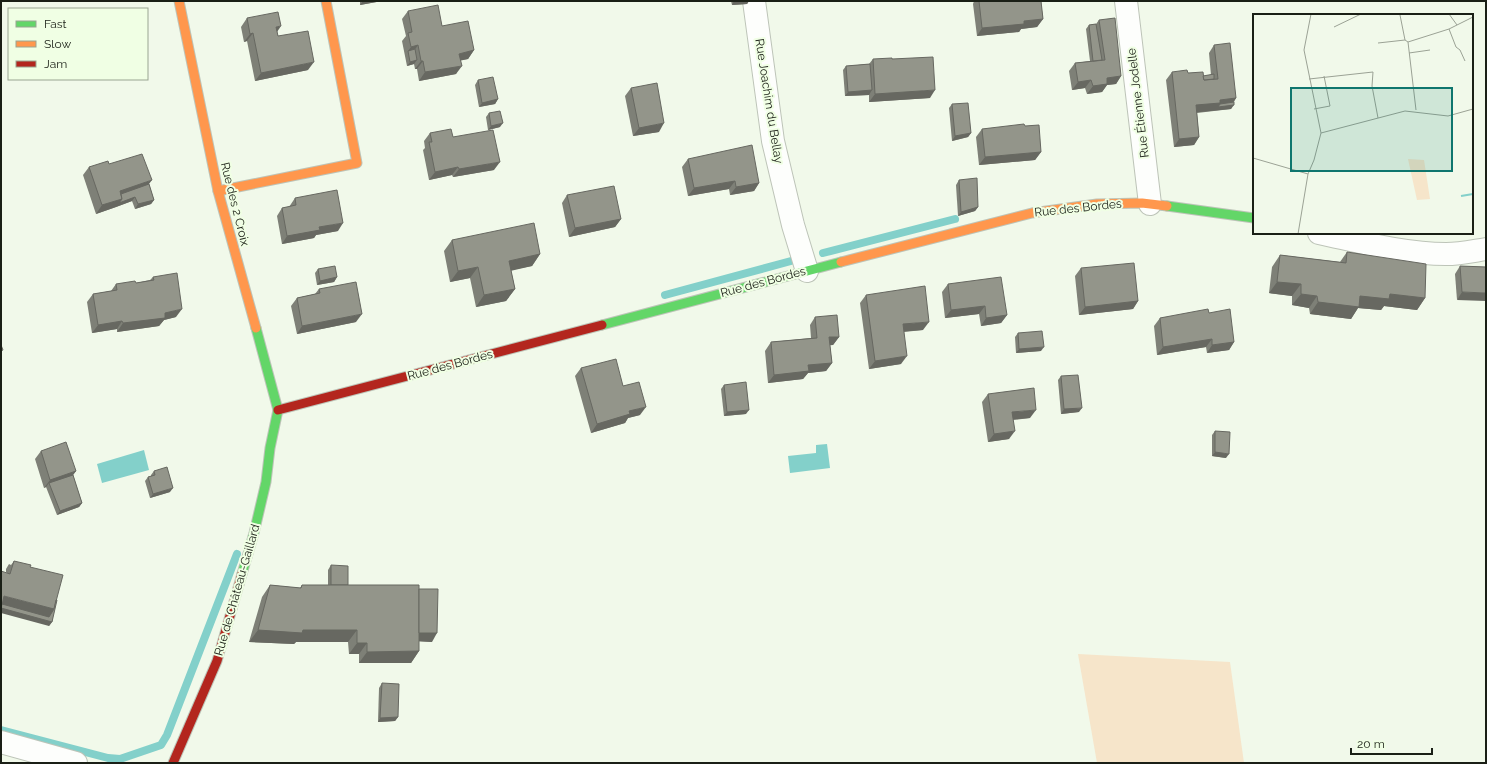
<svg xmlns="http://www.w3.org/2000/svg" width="1487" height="764" font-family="Raleway,sans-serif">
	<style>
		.green { fill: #f6e5ca }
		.water { fill: #83d0ca }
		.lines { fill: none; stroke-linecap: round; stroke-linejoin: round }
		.stream { stroke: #83d0ca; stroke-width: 8 }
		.street-casing { stroke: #bdc4b8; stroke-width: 24 }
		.fast-casing { stroke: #bdc4b8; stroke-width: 11 }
		.slow-casing { stroke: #bdc4b8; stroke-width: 11 }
		.jam-casing { stroke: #bdc4b8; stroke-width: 11 }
		.street { stroke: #fdfefc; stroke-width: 22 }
		.fast { stroke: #63d668; stroke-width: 9 }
		.slow { stroke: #ff974d; stroke-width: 9 }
		.jam { stroke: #b3261e; stroke-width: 9 }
		.wall { fill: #7e8077 }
		.shaded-wall { fill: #676861 }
		.building { fill: #93958a; stroke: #676861 }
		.labels { text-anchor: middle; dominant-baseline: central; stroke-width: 4; stroke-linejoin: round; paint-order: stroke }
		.street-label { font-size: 12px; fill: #1a1f16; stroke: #f0ffe4 }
		.inset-river { fill: none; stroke: #83d0ca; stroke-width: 2 }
		.inset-road { fill: none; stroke: #9ba295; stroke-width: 1 }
		.view { fill: #0f766e; fill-opacity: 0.15; stroke: #0f766e; stroke-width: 2 }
		.inset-edge { fill: none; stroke: #1a1f16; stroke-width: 2 }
	</style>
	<rect width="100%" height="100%" fill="#f1f9ea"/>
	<polygon class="green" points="1078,654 1230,662 1244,763 1097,763"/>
	<g class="water">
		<polygon points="827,444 830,468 790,473 788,456 816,453 816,445"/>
		<polygon points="144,450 149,470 102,483 97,464"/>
	</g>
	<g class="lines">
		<g class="stream">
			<polyline points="823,253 955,219"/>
			<polyline points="665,295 791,261"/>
			<polyline points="1,730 108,758 120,759 161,745 167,735 237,554"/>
		</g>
		<defs>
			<g id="street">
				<polyline points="754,1 773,141 793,225 807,271"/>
				<polyline points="1126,1 1150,204"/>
				<path d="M1319 233C1361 242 1404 254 1446 254 1460 254 1473 251 1486 249"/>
				<polyline points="1,742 76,763"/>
			</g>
			<g id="fast">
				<polyline points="1167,206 1254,218"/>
				<polyline points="602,325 841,262"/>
				<polyline points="242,574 254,533 266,482 270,448 278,410 256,328"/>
			</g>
			<g id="slow">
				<polyline points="179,1 218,191 256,328"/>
				<polyline points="218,191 357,163 326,1"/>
				<polyline points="841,262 1032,213 1097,204 1142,203 1167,206"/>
			</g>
			<g id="jam">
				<polyline points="278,410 602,325"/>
				<polyline points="173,763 217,661 242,574"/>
			</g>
		</defs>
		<use href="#street" class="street-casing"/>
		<use href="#fast" class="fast-casing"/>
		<use href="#slow" class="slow-casing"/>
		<use href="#jam" class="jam-casing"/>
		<use href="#street" class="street"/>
		<use href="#fast" class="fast"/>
		<use href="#slow" class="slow"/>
		<use href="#jam" class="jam"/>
	</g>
	<g class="wall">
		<polygon points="360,1 382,1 360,5"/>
		<polygon points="731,1 749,1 747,4 732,5"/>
		<polygon points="974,1 1041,1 1043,19 1037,27 1021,29 1019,32 977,36 973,4"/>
		<polygon points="408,11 442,26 474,50 468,59 461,60 456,74 419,81 417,69 415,69 414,64 407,66 402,41 406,36 402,19"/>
		<polygon points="247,18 277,32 278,36 308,70 255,81 247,41 244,42 241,27"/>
		<polygon points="1099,20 1121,76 1116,84 1107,85 1102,92 1087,94 1085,88 1072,90 1069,71 1075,63 1090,61 1086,29 1089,25 1096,24"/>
		<polygon points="1214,45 1236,98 1234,102 1231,109 1197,113 1199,137 1194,145 1174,147 1166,80 1172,72 1203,76 1211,75 1209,53"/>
		<polygon points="873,59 892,59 930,98 869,102 869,95 845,96 843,70 846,66 869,64"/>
		<polygon points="478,80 498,99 495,104 479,107 475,85"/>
		<polygon points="631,88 659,132 633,136 625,96"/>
		<polygon points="952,104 971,133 968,137 952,141 949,108"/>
		<polygon points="489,113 500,127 488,130 486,117"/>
		<polygon points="1025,126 1041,152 1035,160 979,165 976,137 982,129"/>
		<polygon points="430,133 453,137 494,170 453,177 452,175 429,180 423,150 425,148 424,141"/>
		<polygon points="688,159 759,183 754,191 730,195 729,189 688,196 682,167"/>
		<polygon points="109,164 149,184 154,200 151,204 135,209 132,201 116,207 96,214 83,175 89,167"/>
		<polygon points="959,180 978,207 975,211 958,216 956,185"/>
		<polygon points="567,195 621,219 615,227 569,237 562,203"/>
		<polygon points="295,198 338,231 316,235 314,238 282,244 277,216 282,208 289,207"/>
		<polygon points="452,240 540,254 532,266 511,270 515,289 506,301 476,307 470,278 450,282 444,251"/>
		<polygon points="1347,252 1425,298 1417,310 1384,306 1381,310 1358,308 1351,319 1310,314 1309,308 1292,305 1292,296 1269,293 1272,267 1280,255 1340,262"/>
		<polygon points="1460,266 1486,267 1457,300 1455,274"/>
		<polygon points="1081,268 1138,301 1133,309 1079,315 1075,276"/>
		<polygon points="318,269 337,277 334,282 317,285 315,273"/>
		<polygon points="153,277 176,317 164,320 159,326 117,332 117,329 92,333 87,302 93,294 111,291 116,284 136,283 150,280"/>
		<polygon points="948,284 1007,315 1001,323 981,326 979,314 945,318 942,292"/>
		<polygon points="319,289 356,322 297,334 291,306 297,298 315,294"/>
		<polygon points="866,295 923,330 904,332 901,364 869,369 860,303"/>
		<polygon points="1209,313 1234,342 1229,350 1207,353 1206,347 1157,355 1154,326 1160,318"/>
		<polygon points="815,317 839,337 833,345 830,345 832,363 826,371 808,373 803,379 768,383 765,351 771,342 811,338 810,325"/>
		<polygon points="1018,333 1041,351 1016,353 1015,337"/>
		<polygon points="581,368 623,386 640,415 628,418 625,423 591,433 575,376"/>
		<polygon points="1061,376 1079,412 1061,414 1058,380"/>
		<polygon points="724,385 746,414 724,416 721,389"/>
		<polygon points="988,394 1030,418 1013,420 1009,439 988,442 982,402"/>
		<polygon points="1215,431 1226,458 1212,456 1212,435"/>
		<polygon points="41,451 76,471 73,475 82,503 79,507 57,515 46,487 44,488 35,459"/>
		<polygon points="154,471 170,492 150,498 145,481 148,477 151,476 151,475"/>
		<polygon points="14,561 30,567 56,600 52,622 49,626 6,572 6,569 9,564 11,565"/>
		<polygon points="331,565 348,585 419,589 432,642 419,641 419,651 411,663 359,663 359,654 349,654 348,642 296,642 294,644 249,642 262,597 270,585 300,588 302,585 328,585 328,570"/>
		<polygon points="382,683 398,717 395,721 378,722 379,688"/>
	</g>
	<g class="shaded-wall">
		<polygon points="363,1 382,1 360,5"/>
		<polygon points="734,1 749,1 747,4 732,5"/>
		<polygon points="1043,19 1037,27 1021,29 1019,32 977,36 982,28 1024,21"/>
		<polygon points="281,26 275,35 276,27"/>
		<polygon points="253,33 247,41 244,42 250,34"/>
		<polygon points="418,45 412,54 408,51 411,47"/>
		<polygon points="474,50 468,59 454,62 459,54"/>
		<polygon points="417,60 414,64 407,66 410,62"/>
		<polygon points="421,61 423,61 417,69 415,69"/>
		<polygon points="314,62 308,70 255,81 261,73"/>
		<polygon points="462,66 456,74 419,81 425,72"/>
		<polygon points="1121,76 1116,84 1107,85 1102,92 1087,94 1093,86 1107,78"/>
		<polygon points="1091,80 1085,88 1072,90 1078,82"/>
		<polygon points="872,90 869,95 845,96 848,92"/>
		<polygon points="935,90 930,98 869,102 875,94"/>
		<polygon points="1236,98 1231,105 1234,105 1231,109 1190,113 1196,105 1220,100"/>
		<polygon points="498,99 495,104 479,107 482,103"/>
		<polygon points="503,123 500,127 488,130 491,126"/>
		<polygon points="664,123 659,132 633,136 639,128"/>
		<polygon points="971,133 968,137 952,141 955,136"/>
		<polygon points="1199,137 1194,145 1174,147 1179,139"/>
		<polygon points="1041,152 1035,160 979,165 985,157"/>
		<polygon points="500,162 494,170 453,177 459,169"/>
		<polygon points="458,167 452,175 429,180 435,172"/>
		<polygon points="152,180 146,188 118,198 120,191"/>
		<polygon points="735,181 729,189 688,196 694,188"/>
		<polygon points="759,183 754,191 730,195 736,187"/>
		<polygon points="135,197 132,201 116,207 96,214 102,205 122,199"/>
		<polygon points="154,200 151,204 135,209 138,204"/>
		<polygon points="978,207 975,211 958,216 961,212"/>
		<polygon points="621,219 615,227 569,237 575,228"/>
		<polygon points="343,223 338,231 316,235 314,238 282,244 287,236 319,227"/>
		<polygon points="540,254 532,266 501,273 509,261"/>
		<polygon points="478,267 470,278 450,282 458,271"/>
		<polygon points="337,277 334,282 317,285 320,281"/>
		<polygon points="1277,282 1301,284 1292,296 1269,293"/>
		<polygon points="515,289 506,301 476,307 484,295"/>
		<polygon points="1462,292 1486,293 1486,301 1457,300"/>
		<polygon points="1301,294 1317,296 1309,308 1292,305"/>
		<polygon points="1390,294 1425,298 1417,310 1384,306 1381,310 1358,308 1351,319 1310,314 1318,302 1360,296"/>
		<polygon points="1138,301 1133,309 1079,315 1085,307"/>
		<polygon points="985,306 979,314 945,318 951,310"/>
		<polygon points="182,309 176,317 164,320 159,326 117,332 123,323 165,313"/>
		<polygon points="362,314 356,322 297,334 302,326"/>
		<polygon points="1007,315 1001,323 981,326 986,318"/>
		<polygon points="122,321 117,329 92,333 98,325"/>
		<polygon points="929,322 923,330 897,332 903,324"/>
		<polygon points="829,337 839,337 833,345 823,346"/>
		<polygon points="1212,339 1206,347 1157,355 1163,347"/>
		<polygon points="1234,342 1229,350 1207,353 1212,345"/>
		<polygon points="1044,347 1041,351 1016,353 1019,349"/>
		<polygon points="907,356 901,364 869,369 875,361"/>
		<polygon points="832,363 826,371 808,373 803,379 768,383 774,375 808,365"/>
		<polygon points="646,407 640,415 628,418 625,423 591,433 597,424 629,411"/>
		<polygon points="1082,408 1079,412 1061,414 1064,409"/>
		<polygon points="749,410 746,414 724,416 727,412"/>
		<polygon points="1036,410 1030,418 1007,420 1012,412"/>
		<polygon points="1015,431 1009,439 988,442 994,434"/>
		<polygon points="1215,452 1229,454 1226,458 1212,456"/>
		<polygon points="76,471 70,479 49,483 46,487 44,488 50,480"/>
		<polygon points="173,488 170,492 150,498 153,494"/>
		<polygon points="82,503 79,507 57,515 60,511"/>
		<polygon points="4,596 54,609 52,622 49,626 1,613 1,601"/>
		<polygon points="258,630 357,630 348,642 296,642 294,644 249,642"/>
		<polygon points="417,633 437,633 432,642 411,641"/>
		<polygon points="357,643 367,643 359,654 349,654"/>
		<polygon points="419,651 411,663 359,663 367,652"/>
		<polygon points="398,717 395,721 378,722 380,718"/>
	</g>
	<g class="building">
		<polygon points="979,1 1041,1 1043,19 1024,21 1024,24 982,28"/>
		<polygon points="438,5 442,26 468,21 474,50 459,54 462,66 425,72 423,61 421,61 418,45 411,47 408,33 412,32 408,11"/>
		<polygon points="278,12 281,26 276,27 278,36 308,31 314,62 261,73 253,33 250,34 247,18"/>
		<polygon points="1115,18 1121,76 1107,78 1107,84 1093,86 1091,80 1078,82 1075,63 1105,60 1099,20"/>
		<polygon points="1096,24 1102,60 1093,61 1089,25"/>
		<polygon points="1230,43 1236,98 1220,100 1220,103 1196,105 1199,137 1179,139 1172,72 1187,70 1188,73 1203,72 1204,80 1218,79 1214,45"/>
		<polygon points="415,49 417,60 410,62 408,51"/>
		<polygon points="933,57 935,90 875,94 873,59 892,58 892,59"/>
		<polygon points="870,64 872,90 848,92 846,66"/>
		<polygon points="1214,74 1214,79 1204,80 1203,76"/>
		<polygon points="493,77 498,99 482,103 478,80"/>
		<polygon points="657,83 664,123 639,128 631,88"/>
		<polygon points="1234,102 1234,105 1218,107 1220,104"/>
		<polygon points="968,103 971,133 955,136 952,104"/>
		<polygon points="500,111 503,123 491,126 489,113"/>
		<polygon points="1024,124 1025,126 1039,125 1041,152 985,157 982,129"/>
		<polygon points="451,129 453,137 493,130 500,162 459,169 458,167 435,172 429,142 432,142 430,133"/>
		<polygon points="752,145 759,183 736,187 735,181 694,188 688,159"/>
		<polygon points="142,154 152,180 120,191 122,199 102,205 89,167 108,161 109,164"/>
		<polygon points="977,178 978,207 961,212 959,180"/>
		<polygon points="149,184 154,200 138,204 135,197 119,203 122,199 121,194"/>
		<polygon points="614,186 621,219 575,228 567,195"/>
		<polygon points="337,190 343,223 319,227 320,230 287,236 282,208 296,205 295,198"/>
		<polygon points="534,223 540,254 509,261 515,289 484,295 478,267 458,271 452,240"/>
		<polygon points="1347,252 1426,264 1425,298 1390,294 1389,299 1360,296 1359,307 1318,302 1317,296 1301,294 1301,284 1277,282 1280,255 1346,263"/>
		<polygon points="1134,263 1138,301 1085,307 1081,268"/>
		<polygon points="335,266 337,277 320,281 318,269"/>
		<polygon points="1460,266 1486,267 1486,293 1462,292"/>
		<polygon points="177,273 182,309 165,313 165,318 123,323 122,321 98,325 93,294 117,290 116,284 135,281 136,283 154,280 153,277"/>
		<polygon points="1001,277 1007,315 986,318 985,306 951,310 948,284"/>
		<polygon points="356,282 362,314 302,326 297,298 320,293 319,289"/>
		<polygon points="925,286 929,322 903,324 907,356 875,361 866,295"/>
		<polygon points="1208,309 1209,313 1230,309 1234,342 1212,345 1212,339 1163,347 1160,318"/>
		<polygon points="837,315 839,337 829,337 832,363 808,365 809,371 774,375 771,342 817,338 815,317"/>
		<polygon points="1042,331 1044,347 1019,349 1018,333"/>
		<polygon points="1,345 3,350 1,351"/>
		<polygon points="616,359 623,386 639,382 646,407 629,411 630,414 597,424 581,368"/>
		<polygon points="1078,375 1082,408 1064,409 1061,376"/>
		<polygon points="746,382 749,410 727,412 724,385"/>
		<polygon points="1034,388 1036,410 1012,412 1015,431 994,434 988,394"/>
		<polygon points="1215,431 1230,432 1229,454 1215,452"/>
		<polygon points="66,442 76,471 50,480 41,451"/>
		<polygon points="167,467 173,488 153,494 148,477 155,475 154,471"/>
		<polygon points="73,475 82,503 60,511 49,483"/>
		<polygon points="14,561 31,565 30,567 63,575 54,609 4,596 1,610 1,571 10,574"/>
		<polygon points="331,565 348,566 348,585 331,585"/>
		<polygon points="270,585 301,588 302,585 419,585 419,651 367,652 367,643 357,643 357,630 303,630 302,633 258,630"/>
		<polygon points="419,589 438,589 437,633 419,633"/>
		<polygon points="56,600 57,600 52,622 1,608 2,604 49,617 54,609"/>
		<polygon points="382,683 399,684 398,717 380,718"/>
	</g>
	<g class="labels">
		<g class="street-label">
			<text transform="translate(769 101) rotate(81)">Rue Joachim du Bellay</text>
			<text transform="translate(1138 103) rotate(-97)">Rue Étienne Jodelle</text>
			<text transform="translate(235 204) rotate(76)">Rue des 2 Croix</text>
			<text transform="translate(1078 208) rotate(-6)">Rue des Bordes</text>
			<text transform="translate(763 282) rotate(-15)">Rue des Bordes</text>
			<text transform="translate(450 365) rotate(-15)">Rue des Bordes</text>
			<text transform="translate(237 590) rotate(-74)">Rue de Château-Gaillard</text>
		</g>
	</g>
	<g transform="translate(1253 14)">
		<rect width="220" height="220" fill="#f1f9ea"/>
		<path d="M155 145 171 146 177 185 164 186Z" fill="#f6e5ca"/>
		<path class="inset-river" d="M208 182 220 180"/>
		<path class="inset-road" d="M196 0 204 11M147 1 152 26 155 28M81 13 108 0M196 15 203 33 207 36 212 47M125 29 152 26M156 39 177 36M56 65 120 58 119 72 125 104M61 95 77 92 71 62M163 96 155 28 196 15 220 3M68 119 152 97 195 102 220 95M0 144 55 160 61 146 68 119 51 36 58 0M45 220 55 160"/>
		<path class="view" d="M38 74H199V157H38Z"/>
		<rect width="220" height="220" class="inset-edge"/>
	</g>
	<rect width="1487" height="764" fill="none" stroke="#1a1f16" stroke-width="4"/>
	<rect x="8" y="8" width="140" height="72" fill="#f0ffe4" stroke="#9aa592"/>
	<rect x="16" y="21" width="20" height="6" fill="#63d668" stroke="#9aa592"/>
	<text x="44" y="28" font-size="12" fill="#1a1f16">Fast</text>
	<rect x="16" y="41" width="20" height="6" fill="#ff974d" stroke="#9aa592"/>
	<text x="44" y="48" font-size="12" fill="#1a1f16">Slow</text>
	<rect x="16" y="61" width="20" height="6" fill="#b3261e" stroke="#9aa592"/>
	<text x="44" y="68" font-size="12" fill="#1a1f16">Jam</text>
	<path d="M1351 748v6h81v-6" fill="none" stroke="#1a1f16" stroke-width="2"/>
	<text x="1357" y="748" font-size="12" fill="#1a1f16" stroke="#f0ffe4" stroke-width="3" paint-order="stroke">20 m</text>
</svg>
